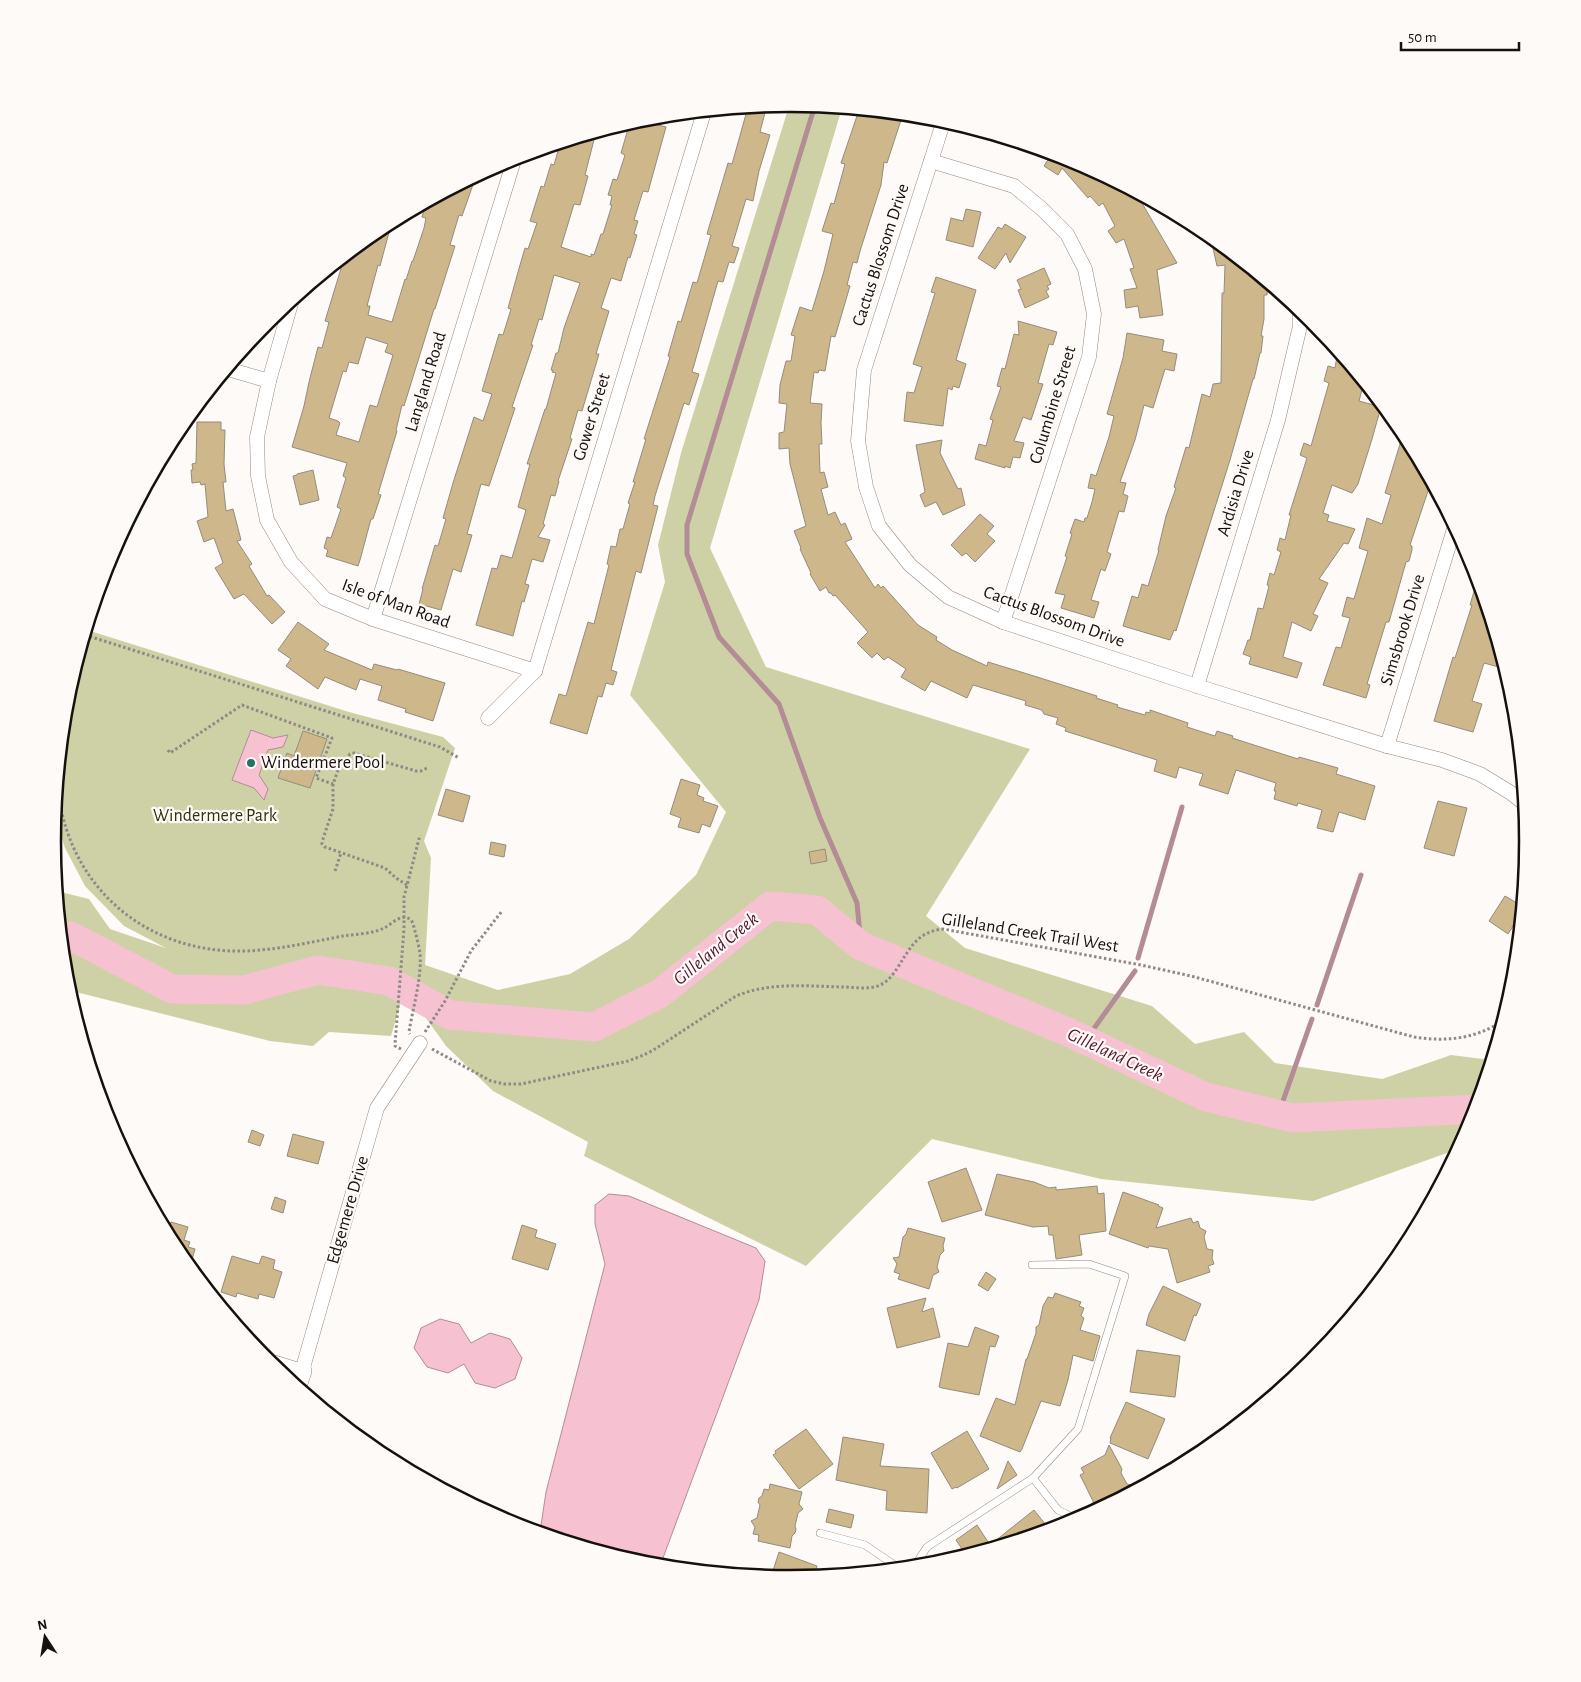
<svg xmlns="http://www.w3.org/2000/svg" width="1581" height="1682" font-family="'Alegreya Sans',sans-serif">
	<style>
		.green { fill: #ced1a5 }
		.water { fill: #f6c1d1; stroke: #b38c96 }
		.lines { fill: none; stroke-linecap: round; stroke-linejoin: round }
		.stream { stroke: #b38c96; stroke-width: 5 }
		.river { stroke: #f6c1d1; stroke-width: 29 }
		.building { fill: #ceb78b; stroke: #948c7c; fill-rule: evenodd }
		.lane-casing { stroke: #98877d; stroke-width: 8 }
		.street-casing { stroke: #98877d; stroke-width: 15 }
		.secondary-casing { stroke: #98877d; stroke-width: 20 }
		.path { stroke: #8e8986; stroke-width: 3; stroke-dasharray: 2.5 2.5; stroke-linecap: butt }
		.lane { stroke: #fff; stroke-width: 7 }
		.street { stroke: #fff; stroke-width: 14 }
		.secondary { stroke: #fff; stroke-width: 19 }
		.poi-dot { fill: #257070; stroke: #fefaf8; stroke-width: 2 }
		.labels { text-anchor: middle; dominant-baseline: central; stroke-width: 4.5; stroke-linejoin: round; paint-order: stroke }
		.street-label { font-size: 18px; fill: #17110d; stroke: #fefaf8 }
		.poi-label { font-size: 18px; fill: #17110d; stroke: #fefaf8; text-anchor: start }
		.park-label { font-size: 18px; fill: #30310a; stroke: #fefaf8 }
		.water-label { font-size: 19px; font-style: italic; fill: #52152f; stroke: #fefaf8 }
		.rim { fill: none; stroke: #17110d; stroke-width: 2.5 }
	</style>
	<rect width="100%" height="100%" fill="#fefaf8"/>
	<polygon class="green" points="790,103 842,108 710,548 766,667 1030,749 926,916 965,948 1152,1006 1195,1044 1244,1032 1275,1063 1382,1079 1451,1055 1491,1060 1472,1124 1458,1149 1313,1201 1101,1179 932,1139 806,1266 584,1156 588,1142 493,1091 446,1046 426,1018 422,992 406,985 391,1036 329,1032 313,1046 270,1041 68,990 57,891 89,899 110,929 166,948 124,926 85,886 65,848 55,816 67,697 87,630 349,712 443,737 455,748 424,841 431,858 425,965 498,990 570,974 629,939 696,875 726,812 630,695 665,582 658,545 681,453"/>
	<g class="water">
		<polygon points="251,730 273,738 288,735 283,747 268,750 259,775 268,789 264,800 254,788 232,780"/>
		<polygon points="609,1194 629,1196 756,1248 765,1261 759,1300 660,1566 646,1565 540,1532 546,1492 605,1264 595,1224 595,1205"/>
		<polygon points="440,1319 459,1324 471,1343 490,1333 510,1339 522,1358 515,1379 495,1388 475,1383 464,1364 448,1373 427,1367 414,1348 421,1328"/>
	</g>
	<g class="lines">
		<g class="stream">
			<polyline points="815,105 687,525 687,554 719,637 779,704 820,818 857,903 861,946"/>
			<polyline points="1138,958 1182,807"/>
			<polyline points="1317,1005 1361,875"/>
			<polyline points="1085,1041 1135,971"/>
			<polyline points="1278,1115 1312,1019"/>
		</g>
		<polyline class="river" points="62,936 71,936 172,989 244,990 318,970 389,981 450,1015 594,1027 659,994 770,906 817,910 861,946 1068,1032 1206,1097 1293,1118 1477,1109"/>
	</g>
	<g class="building">
		<polygon points="767,105 760,132 770,135 759,171 753,201 746,199 732,246 739,248 734,263 729,262 723,282 718,281 692,372 699,374 689,405 684,403 655,496 653,505 658,506 641,573 636,571 611,670 617,672 613,685 606,683 602,697 598,696 587,734 550,723 559,694 566,696 588,622 594,624 609,565 607,564 611,546 616,547 620,529 623,529 630,504 628,503 635,482 633,482 646,439 644,439 670,357 668,356 678,321 681,322 693,282 697,283 711,235 707,234 728,163 732,164 748,107"/>
		<polygon points="859,110 903,114 887,163 884,162 881,185 860,251 857,263 853,262 847,285 850,286 835,337 831,336 825,371 819,370 818,373 814,372 810,403 822,404 821,423 822,444 819,444 820,473 824,472 828,487 821,489 828,515 835,512 841,525 845,523 852,539 845,542 875,588 878,584 881,588 883,586 918,625 937,637 936,640 952,650 987,666 988,662 1034,676 1097,696 1096,698 1118,705 1117,707 1145,715 1146,712 1150,713 1150,710 1188,723 1187,727 1215,736 1217,731 1233,736 1232,738 1298,759 1299,757 1338,768 1336,774 1375,786 1365,820 1339,812 1333,832 1317,828 1322,810 1298,803 1297,806 1274,799 1276,791 1274,791 1276,783 1236,770 1228,794 1199,785 1203,774 1179,767 1176,778 1154,771 1157,760 1065,731 1066,728 1056,724 1058,718 1044,714 1042,710 1025,705 1026,701 973,685 967,698 931,681 925,691 901,677 906,669 888,657 884,660 877,653 872,658 857,643 868,632 835,595 833,596 831,593 829,593 826,587 820,591 810,574 811,573 800,549 801,548 794,531 806,526 790,464 789,448 779,449 779,433 784,432 787,404 779,403 780,385 786,361 791,361 795,336 791,335 800,307 812,311 824,271 833,234 822,231 831,203 834,204 845,164 841,163"/>
		<polygon points="639,120 666,127 648,192 643,191 634,220 638,221 634,234 637,235 630,258 628,257 621,281 611,278 601,308 609,311 596,354 599,354 582,411 578,410 570,438 572,439 558,481 559,481 555,496 551,495 543,524 545,525 538,537 550,540 543,562 532,559 525,584 529,585 524,602 522,601 513,636 476,625 492,568 497,569 501,555 512,558 526,510 518,507 530,464 527,464 545,409 546,409 556,373 552,372 553,370 551,370 556,353 558,353 564,328 580,283 554,275 542,320 539,319 531,345 533,345 512,407 515,408 489,486 481,484 467,534 472,535 461,572 453,569 441,610 419,604 423,589 422,589 435,545 438,546 446,519 443,518 453,483 474,417 483,421 492,394 482,391 499,334 503,335 511,309 508,308 520,265 525,248 528,249 537,223 530,221 541,186 544,187 551,164 554,165 560,144 596,132 585,175 588,176 580,205 574,204 561,247 591,257 591,254 594,255 601,234 603,234 612,205 610,205 612,196 608,195 613,179 617,180 625,155 621,153 630,122"/>
		<polygon points="1048,152 1073,159 1136,193 1177,263 1157,270 1163,315 1140,318 1138,306 1126,308 1124,290 1137,288 1130,269 1134,268 1124,239 1116,243 1108,231 1115,226 1103,203 1099,206 1090,196 1088,198 1062,168 1058,175 1044,166 1051,155"/>
		<path d="M476 176 462 216 459 215 450 245 455 246 435 309H434L404 406 402 405 396 430 397 431 378 494 381 495 373 519H371L360 560 358 566 326 556 328 550 324 548 327 537 331 538 341 509 337 507 346 478 343 476 347 463 292 447 304 406 309 382 318 347 322 348 329 322 325 321 343 262 347 264 351 252 381 227 392 221 380 266 378 265 367 306H370L368 315 392 322 405 279 406 280 412 261H413L424 228 426 218 422 217 426 203ZM366 337 388 344 385 352 393 355 377 407 370 405 359 442 336 435 340 423 338 421 329 418 343 371 346 372 349 362 358 364Z"/>
		<polygon points="966,209 981,212 973,247 946,240 951,218 963,221"/>
		<polygon points="1005,224 1026,237 1010,263 1006,253 995,269 978,258 998,227 1002,229"/>
		<polygon points="1210,235 1268,282 1267,295 1264,295 1264,319 1261,336 1263,336 1261,353 1260,353 1254,379 1253,379 1230,460 1181,615 1176,631 1174,630 1170,640 1123,626 1132,596 1138,598 1142,584 1148,586 1159,550 1158,550 1166,516 1176,488 1174,487 1186,447 1189,448 1202,394 1210,397 1213,384 1221,383 1222,293 1224,293 1225,265 1217,266"/>
		<polygon points="1044,268 1051,284 1047,286 1049,289 1046,291 1049,297 1025,308 1018,290 1021,289 1017,280"/>
		<polygon points="936,277 976,290 956,360 966,364 959,388 953,386 952,390 948,388 943,426 904,421 907,392 914,393 922,367 913,364 935,293 931,292"/>
		<polygon points="1018,321 1057,332 1053,345 1049,344 1038,383 1043,384 1031,420 1023,417 1014,441 1024,443 1020,458 1013,457 1010,468 1005,466 1005,468 975,459 979,444 986,446 993,420 990,419 1001,387 997,386 1002,368 1005,369 1014,334 1019,335"/>
		<polygon points="1127,333 1164,340 1162,351 1177,354 1174,371 1165,369 1153,408 1144,405 1135,440 1120,482 1126,483 1123,494 1128,496 1124,512 1119,511 1107,552 1111,554 1105,571 1101,569 1091,600 1099,602 1094,618 1061,608 1065,595 1055,593 1067,557 1065,556 1072,534 1070,533 1075,519 1084,522 1085,518 1087,518 1092,502 1095,489 1088,488 1091,474 1096,476 1109,437 1114,416 1107,414 1123,358"/>
		<polygon points="1338,350 1364,382 1359,401 1381,407 1372,439 1358,484 1352,493 1332,485 1323,513 1329,515 1327,521 1355,529 1348,544 1344,543 1319,579 1328,583 1313,614 1318,616 1311,631 1292,622 1283,657 1302,663 1297,678 1249,664 1251,657 1243,654 1248,640 1250,640 1258,608 1263,609 1269,586 1267,585 1270,573 1274,575 1281,552 1277,550 1280,538 1285,540 1291,515 1289,515 1307,458 1300,455 1304,443 1311,446 1329,383 1324,381 1328,366 1335,368"/>
		<polygon points="197,422 221,422 221,430 225,430 224,464 226,482 223,482 226,511 233,509 241,540 237,541 252,564 249,566 267,596 269,595 285,612 272,624 244,594 234,599 215,568 223,563 214,538 204,542 197,521 208,517 205,484 201,485 200,482 192,483 191,470 193,470 192,464 196,463"/>
		<polygon points="1404,431 1431,482 1410,545 1412,546 1412,550 1409,561 1406,562 1389,622 1386,622 1367,684 1370,685 1366,698 1323,685 1336,647 1341,648 1350,618 1342,616 1347,597 1354,599 1368,551 1359,548 1367,518 1382,524 1391,495 1385,493"/>
		<polygon points="942,440 940,453 958,489 961,488 965,505 943,515 936,502 925,507 920,495 925,492 916,445"/>
		<polygon points="313,470 319,500 300,505 293,476 297,475 297,474"/>
		<polygon points="980,514 994,526 987,534 995,541 975,562 966,553 962,556 951,545"/>
		<polygon points="1478,578 1506,669 1484,663 1472,701 1482,704 1473,732 1434,721 1453,657 1455,658 1472,605 1470,605"/>
		<polygon points="298,622 329,644 324,650 372,670 374,664 397,670 398,669 445,683 433,721 405,712 406,709 378,700 382,686 360,679 356,690 325,677 318,689 286,666 291,659 278,650"/>
		<polygon points="303,731 327,739 310,788 278,778 287,753 294,756"/>
		<polygon points="681,779 700,785 697,795 704,798 703,801 718,806 710,827 702,824 699,833 678,827 681,818 670,814"/>
		<polygon points="446,789 470,796 463,822 438,815"/>
		<polygon points="1438,801 1467,808 1454,856 1424,848"/>
		<polygon points="491,842 506,845 504,857 489,854"/>
		<polygon points="825,849 827,861 811,864 809,852"/>
		<polygon points="1505,896 1522,906 1521,913 1508,934 1489,921"/>
		<polygon points="252,1130 264,1135 260,1146 248,1142"/>
		<polygon points="293,1134 324,1142 318,1164 287,1156"/>
		<polygon points="966,1168 982,1210 942,1222 928,1182"/>
		<polygon points="997,1174 1034,1182 1049,1188 1056,1187 1056,1190 1097,1186 1098,1194 1104,1193 1106,1231 1079,1235 1082,1255 1056,1259 1053,1235 1049,1235 1048,1226 1033,1227 985,1215"/>
		<polygon points="1123,1192 1159,1205 1158,1206 1163,1208 1156,1228 1191,1218 1193,1223 1198,1221 1200,1228 1206,1231 1204,1237 1207,1249 1213,1250 1212,1258 1214,1264 1208,1266 1210,1272 1177,1283 1168,1249 1149,1246 1148,1248 1109,1234"/>
		<polygon points="275,1197 286,1201 283,1213 271,1209"/>
		<polygon points="171,1222 188,1227 184,1240 190,1242 188,1247 195,1249 190,1267 177,1251 167,1233"/>
		<polygon points="522,1225 537,1230 535,1237 556,1244 548,1270 512,1259"/>
		<polygon points="908,1228 945,1238 943,1246 944,1251 940,1255 937,1267 939,1272 933,1275 929,1289 898,1279 900,1274 894,1272 897,1264 893,1258 899,1257 903,1237 906,1234"/>
		<polygon points="232,1256 259,1264 262,1256 275,1260 273,1269 282,1272 274,1298 259,1294 258,1299 237,1293 236,1297 221,1292"/>
		<polygon points="986,1272 996,1279 988,1291 978,1285"/>
		<polygon points="1163,1286 1201,1304 1196,1316 1194,1315 1185,1341 1146,1325 1149,1314"/>
		<polygon points="1055,1293 1081,1302 1079,1306 1084,1308 1081,1316 1084,1318 1080,1330 1100,1336 1093,1361 1073,1355 1068,1380 1060,1406 1041,1401 1022,1449 1020,1452 980,1436 996,1398 1015,1405 1026,1359 1027,1359 1036,1333 1036,1327 1039,1325 1043,1306 1048,1297 1053,1298"/>
		<polygon points="926,1298 922,1312 933,1308 940,1337 897,1348 887,1308"/>
		<polygon points="975,1327 999,1336 995,1347 990,1346 979,1395 942,1388 939,1387 948,1343 968,1347"/>
		<polygon points="1137,1350 1180,1356 1175,1397 1130,1392"/>
		<polygon points="1126,1402 1165,1419 1148,1459 1110,1443 1111,1438 1110,1438"/>
		<polygon points="806,1429 833,1464 799,1489 773,1455 776,1453 775,1451"/>
		<polygon points="967,1431 989,1469 957,1488 956,1487 952,1489 931,1453"/>
		<polygon points="843,1437 884,1444 880,1466 929,1469 927,1513 886,1510 887,1491 836,1480"/>
		<polygon points="1109,1445 1122,1469 1121,1473 1127,1484 1139,1488 1093,1512 1093,1501 1080,1475 1084,1473 1081,1468 1105,1455"/>
		<polygon points="1008,1461 1017,1475 997,1489"/>
		<polygon points="770,1484 802,1492 799,1504 803,1509 798,1513 795,1526 796,1529 795,1533 792,1536 790,1548 758,1541 759,1535 753,1534 755,1527 751,1521 757,1518 760,1505 758,1502 759,1498 762,1496 764,1489 769,1490"/>
		<polygon points="829,1509 854,1515 851,1528 826,1522"/>
		<polygon points="1034,1510 1050,1530 966,1555 956,1540 977,1525 990,1545"/>
		<polygon points="779,1552 817,1566 814,1577 790,1579 771,1577"/>
	</g>
	<g class="lines">
		<defs>
			<g id="lane">
				<polyline points="1033,1478 1058,1510 1079,1520"/>
				<polyline points="820,1533 865,1545 899,1568"/>
				<polyline points="914,1567 927,1547 1033,1478 1078,1429 1125,1276 1089,1264 1032,1265"/>
			</g>
			<g id="street">
				<polyline points="944,120 864,370 858,441 866,487 879,526 910,565 948,597 1003,622 1197,686 1387,746 1442,760 1480,774 1511,793 1525,804"/>
				<polyline points="931,161 1014,186 1042,209 1067,234 1085,269 1094,314 1089,357 1003,622"/>
				<polyline points="292,300 269,381 257,437 258,476 267,520 291,562 325,599 373,619 535,671"/>
				<polyline points="228,369 269,381"/>
				<polyline points="373,619 515,157"/>
				<polyline points="1197,686 1278,420 1300,326 1300,309"/>
				<polyline points="488,718 535,671 704,112"/>
				<polyline points="1387,746 1455,526"/>
				<polyline points="266,1360 302,1371 377,1108 420,1043"/>
			</g>
			<polyline id="secondary" points="297,1386 302,1371"/>
		</defs>
		<use href="#lane" class="lane-casing"/>
		<use href="#street" class="street-casing"/>
		<use href="#secondary" class="secondary-casing"/>
		<g class="path">
			<polyline points="85,635 440,747 459,758"/>
			<polyline points="168,750 170,753 242,705 332,738 316,778 333,784"/>
			<path d="M58 790C69 888 147 954 245 951 278 950 311 942 343 936 356 934 372 934 384 928 392 924 402 912 411 920 414 924 414 930 416 934 417 940 419 947 420 953 422 978 413 1007 409 1032L410 1034"/>
			<polyline points="335,871 341,853"/>
			<polyline points="407,885 396,878 385,868 325,847 322,844 322,842 333,809 333,784 339,768 350,754 354,753 416,771 421,771 429,767"/>
			<polyline points="425,1032 445,1001 471,951 502,911"/>
			<polyline points="401,1049 395,1046 395,1044 404,929 404,897 420,835"/>
			<path d="M432 1049 491 1081 504 1084H521L628 1061 639 1057 652 1051 736 996C770 982 806 986 842 987 853 987 869 990 880 985 887 982 892 976 896 970 910 949 916 932 943 929L1141 965 1191 976 1414 1037C1446 1042 1476 1039 1504 1020"/>
		</g>
		<use href="#lane" class="lane"/>
		<use href="#street" class="street"/>
		<use href="#secondary" class="secondary"/>
	</g>
	<circle class="poi-dot" cx="251" cy="763" r="5"/>
	<g class="labels">
		<g class="street-label">
			<text transform="translate(881 255) rotate(-72)">Cactus Blossom Drive</text>
			<text transform="translate(426 382) rotate(-73)">Langland Road</text>
			<text transform="translate(1053 405) rotate(-73)">Columbine Street</text>
			<text transform="translate(592 417) rotate(-73)">Gower Street</text>
			<text transform="translate(1236 493) rotate(-73)">Ardisia Drive</text>
			<text transform="translate(396 604) rotate(20)">Isle of Man Road</text>
			<text transform="translate(1054 617) rotate(20)">Cactus Blossom Drive</text>
			<text transform="translate(1403 630) rotate(-73)">Simsbrook Drive</text>
			<text transform="translate(1030 933) rotate(9)">Gilleland Creek Trail West</text>
			<text transform="translate(348 1210) rotate(-74)">Edgemere Drive</text>
		</g>
		<g class="poi-label">
			<text x="261" y="763">Windermere Pool</text>
		</g>
		<g class="park-label">
			<text x="215" y="816">Windermere Park</text>
		</g>
		<g class="water-label">
			<text transform="translate(716 949) rotate(-39)">Gilleland Creek</text>
			<text transform="translate(1115 1055) rotate(25)">Gilleland Creek</text>
		</g>
	</g>
	<path d="M0 0H1581V1682H0ZM61 841a729 729 0 1 1 1458 0a729 729 0 1 1-1458 0Z" fill="#fefaf8" fill-rule="evenodd"/>
	<path class="rim" d="M61 841a729 729 0 1 1 1458 0a729 729 0 1 1-1458 0Z"/>
	<g transform="translate(45 1637) rotate(348)" stroke="#fefaf8" stroke-width="4" paint-order="stroke">
	<path d="M0-4L9 19L0 12L-9 19Z" fill="#17110d"/>
	<text y="-8" font-size="14" font-weight="bold" text-anchor="middle" fill="#17110d">N</text>
	</g>
	<path d="M1401 42v8h118v-8" fill="none" stroke="#17110d" stroke-width="2.5"/>
	<text x="1408" y="42" font-size="15" fill="#17110d" stroke="#fefaf8" stroke-width="4" paint-order="stroke">50 m</text>
</svg>
